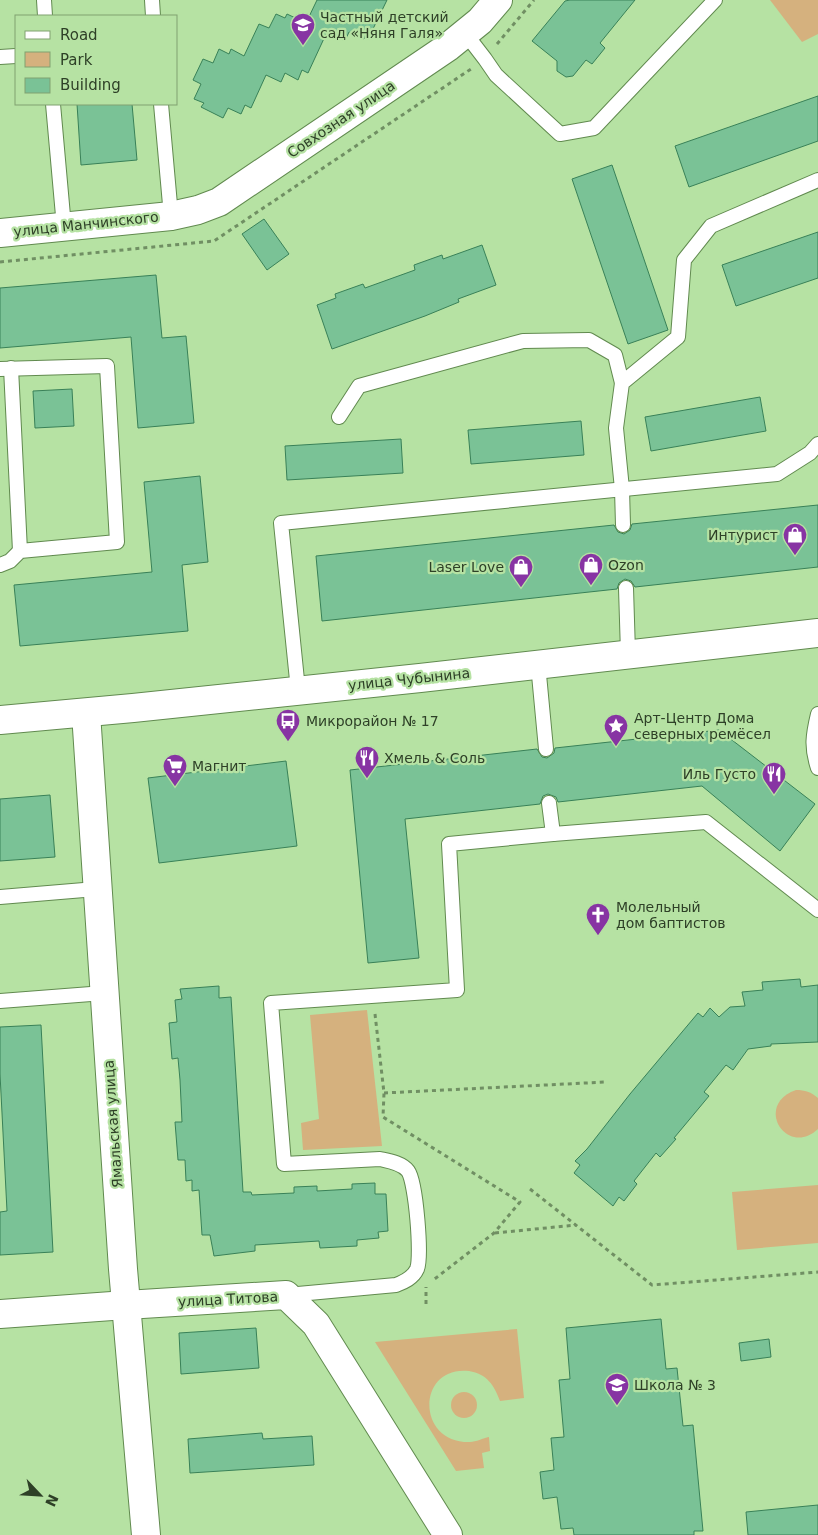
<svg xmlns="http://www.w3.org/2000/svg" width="818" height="1535" font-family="'DejaVu Sans',sans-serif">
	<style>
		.green { fill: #d5b17e }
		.building { fill: #7ac296; stroke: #398158 }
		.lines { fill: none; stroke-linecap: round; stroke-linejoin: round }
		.lane-casing { stroke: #618a4f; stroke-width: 16 }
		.street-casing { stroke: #618a4f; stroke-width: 30 }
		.secondary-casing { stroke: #618a4f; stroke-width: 30 }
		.path { stroke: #708f63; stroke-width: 3; stroke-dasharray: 4 4; stroke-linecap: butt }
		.lane { stroke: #fff; stroke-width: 14 }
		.street { stroke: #fff; stroke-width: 28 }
		.secondary { stroke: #fff; stroke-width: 28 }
		.labels { text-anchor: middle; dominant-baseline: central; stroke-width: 4.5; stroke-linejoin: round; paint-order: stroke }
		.poi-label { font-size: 14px; fill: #2e4027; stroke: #b6e2a3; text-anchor: start }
		.street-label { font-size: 14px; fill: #2e4027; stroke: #b6e2a3 }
	</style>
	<rect width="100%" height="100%" fill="#b6e2a3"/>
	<g class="green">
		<polygon points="770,0 818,0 818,34 802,42"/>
		<polygon points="367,1010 382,1146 303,1150 301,1123 319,1119 310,1015"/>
		<path d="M796 1090C805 1090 811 1092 818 1098V1129C787 1158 753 1105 796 1090Z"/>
		<polygon points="818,1185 818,1243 737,1250 732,1192"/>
		<path d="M517 1329 524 1398 500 1401C494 1385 487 1374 469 1371 417 1365 415 1443 470 1442 476 1442 483 1438 489 1437L490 1451 482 1453 484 1468 456 1471 375 1342Z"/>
		<circle cx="464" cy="1405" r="13"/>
	</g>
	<g class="building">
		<polygon points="317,0 387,0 372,31 369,29 364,39 349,32 345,41 327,32 308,73 302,70 298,80 285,73 281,82 266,75 251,108 245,105 241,114 228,108 223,118 201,107 204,103 194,99 201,84 193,80 203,59 213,63 219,49 229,54 231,49 244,56 259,24 269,28 276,14 285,18 287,14 306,23"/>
		<polygon points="570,0 635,0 600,43 605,48 592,64 586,60 573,76 566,77 557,71 557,61 532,41 565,1"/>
		<polygon points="818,96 818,141 689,187 675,146"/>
		<polygon points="77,104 132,104 137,160 81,165"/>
		<polygon points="612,165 668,330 628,344 572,179"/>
		<polygon points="264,219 289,254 267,270 242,234"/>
		<polygon points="818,232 818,278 736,306 722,265"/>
		<polygon points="482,245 496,285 458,299 459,302 425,316 332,349 317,305 336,298 335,294 363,284 365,288 415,270 414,265 442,255 443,259"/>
		<polygon points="156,275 162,338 186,336 194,423 138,428 131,337 0,348 0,288"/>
		<polygon points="72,389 74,426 35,428 33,391"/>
		<polygon points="760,397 766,431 651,451 645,417"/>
		<polygon points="581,421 584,455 471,464 468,430"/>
		<polygon points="401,439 403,473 287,480 285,446"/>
		<polygon points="200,476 208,562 182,565 188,631 20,646 14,585 152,572 144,482"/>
		<polygon points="818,505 818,567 635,587 631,581 625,579 619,583 617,589 322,621 316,556 614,525 618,532 624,534 630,530 632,524"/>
		<polygon points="719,730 815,804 780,851 702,786 558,802 556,797 548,794 543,796 540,804 405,819 419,958 368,963 350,770 537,749 542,757 547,758 554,753 555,748"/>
		<polygon points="286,761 297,846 159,863 148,778"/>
		<polygon points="50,795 55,857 0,861 0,799"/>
		<polygon points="800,979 801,987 818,985 818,1042 771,1044 771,1046 748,1049 733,1070 726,1065 704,1092 709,1096 674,1138 676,1139 660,1157 656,1153 634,1181 637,1184 624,1201 619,1197 613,1206 574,1173 580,1165 575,1161 587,1149 630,1094 698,1013 703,1017 710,1008 719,1017 730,1007 745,1006 742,992 763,990 762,982"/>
		<polygon points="219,986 219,998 231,997 243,1192 251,1192 252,1195 294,1193 294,1187 317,1186 317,1191 352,1189 352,1184 375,1183 375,1194 386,1194 388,1231 378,1232 379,1238 357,1240 357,1246 320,1248 319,1241 255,1245 255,1251 214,1256 210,1235 202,1235 199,1190 192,1191 192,1180 186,1181 185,1160 178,1160 175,1122 182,1122 180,1080 178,1058 172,1059 169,1023 177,1022 175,1000 182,999 180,989"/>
		<polygon points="41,1025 53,1252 0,1255 0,1212 7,1211 0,1074 0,1027"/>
		<polygon points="661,1319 666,1369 677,1368 683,1426 693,1425 703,1531 694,1531 694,1535 574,1535 573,1528 561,1529 557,1497 543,1499 540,1472 554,1470 551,1438 564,1437 559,1380 570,1379 566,1328"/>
		<polygon points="256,1328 259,1368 181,1374 179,1333"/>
		<polygon points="769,1339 771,1357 741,1361 739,1343"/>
		<polygon points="262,1433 263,1439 312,1436 314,1465 190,1473 188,1439"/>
		<polygon points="818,1505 818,1535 748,1535 746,1512"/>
	</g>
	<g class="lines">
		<defs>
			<g id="lane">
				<polyline points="44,0 45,16"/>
				<polyline points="152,0 153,16"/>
				<polyline points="465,33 485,59 496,75 560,134 594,128 715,0"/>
				<polyline points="0,57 16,56"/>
				<polyline points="53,104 64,227"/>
				<polyline points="161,104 171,216"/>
				<polyline points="11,368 20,551"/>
				<polyline points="0,369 107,366 117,542 20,551 10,561 0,565"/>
				<polyline points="339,417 359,386 523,341 589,340 615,355 622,383"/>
				<polyline points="623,525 622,489 616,428 622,383 678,337 684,260 711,226 818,180"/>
				<polyline points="626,588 628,653"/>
				<polyline points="538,664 546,749"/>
				<polyline points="298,690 281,523 777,474 810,453 818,444"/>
				<path d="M818 714C813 735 811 747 818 768"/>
				<polyline points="549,803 553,834 706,822 818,910"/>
				<polyline points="0,897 96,889"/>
				<polyline points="0,1001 104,993"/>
				<path d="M287 1295 396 1285C404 1282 413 1278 417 1269 422 1257 416 1182 408 1171 402 1163 389 1161 380 1159L284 1164 271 1003 457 990 449 844 553 834"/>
			</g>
			<g id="street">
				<polyline points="0,233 171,216 198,210 219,202 448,47 480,21 498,0"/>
				<polyline points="126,1305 286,1295 316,1324 448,1535"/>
			</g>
			<g id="secondary">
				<polyline points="86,713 123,1269 146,1535"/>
				<polyline points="0,720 133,708 420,678 818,633"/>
				<polyline points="0,1314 126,1305"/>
			</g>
		</defs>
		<use href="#lane" class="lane-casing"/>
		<use href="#street" class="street-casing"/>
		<use href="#secondary" class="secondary-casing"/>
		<g class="path">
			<polyline points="497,44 534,0"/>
			<polyline points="0,262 214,241 471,69"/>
			<polyline points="375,1014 384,1093 383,1117 520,1202 494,1233 432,1281"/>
			<polyline points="384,1093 606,1082"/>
			<polyline points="530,1189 652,1285 818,1272"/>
			<polyline points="495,1233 576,1225"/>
			<polyline points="426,1304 426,1287"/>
		</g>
		<use href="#lane" class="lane"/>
		<use href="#street" class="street"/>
		<use href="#secondary" class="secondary"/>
	</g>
	<defs>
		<symbol id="school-pin" viewBox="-11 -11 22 30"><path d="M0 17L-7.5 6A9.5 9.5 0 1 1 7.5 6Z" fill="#8734a3" stroke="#b6e2a3"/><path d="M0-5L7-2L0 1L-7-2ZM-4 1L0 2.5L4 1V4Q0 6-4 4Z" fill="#fff"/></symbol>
		<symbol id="shop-pin" viewBox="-11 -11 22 30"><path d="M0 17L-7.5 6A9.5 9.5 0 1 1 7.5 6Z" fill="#8734a3" stroke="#b6e2a3"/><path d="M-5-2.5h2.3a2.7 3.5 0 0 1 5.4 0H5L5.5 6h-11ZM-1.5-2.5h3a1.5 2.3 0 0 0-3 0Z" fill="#fff"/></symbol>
		<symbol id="bus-pin" viewBox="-11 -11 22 30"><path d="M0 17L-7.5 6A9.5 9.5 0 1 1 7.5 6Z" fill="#8734a3" stroke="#b6e2a3"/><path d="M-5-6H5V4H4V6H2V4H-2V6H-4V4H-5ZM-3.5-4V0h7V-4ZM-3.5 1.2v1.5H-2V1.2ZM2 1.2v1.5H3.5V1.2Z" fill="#fff"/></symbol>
		<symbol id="sight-pin" viewBox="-11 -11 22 30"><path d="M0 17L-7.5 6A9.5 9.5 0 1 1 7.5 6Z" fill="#8734a3" stroke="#b6e2a3"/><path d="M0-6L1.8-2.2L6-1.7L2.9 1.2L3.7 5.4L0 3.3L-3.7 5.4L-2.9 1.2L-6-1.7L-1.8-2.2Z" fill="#fff"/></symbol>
		<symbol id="restaurant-pin" viewBox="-11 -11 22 30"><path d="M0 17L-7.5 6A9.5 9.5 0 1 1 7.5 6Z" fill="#8734a3" stroke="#b6e2a3"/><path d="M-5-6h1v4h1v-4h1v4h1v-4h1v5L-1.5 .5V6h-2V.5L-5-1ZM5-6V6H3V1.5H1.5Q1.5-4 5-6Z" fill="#fff"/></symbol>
		<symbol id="supermarket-pin" viewBox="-11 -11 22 30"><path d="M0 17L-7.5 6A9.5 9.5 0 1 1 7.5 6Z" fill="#8734a3" stroke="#b6e2a3"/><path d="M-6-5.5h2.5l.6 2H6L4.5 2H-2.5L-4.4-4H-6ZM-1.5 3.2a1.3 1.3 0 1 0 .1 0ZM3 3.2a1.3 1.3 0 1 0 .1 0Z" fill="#fff"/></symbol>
		<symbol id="church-pin" viewBox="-11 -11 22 30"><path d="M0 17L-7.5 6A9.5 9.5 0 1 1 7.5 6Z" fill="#8734a3" stroke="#b6e2a3"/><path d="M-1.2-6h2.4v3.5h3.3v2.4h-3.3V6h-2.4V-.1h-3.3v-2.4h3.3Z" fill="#fff"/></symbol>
	</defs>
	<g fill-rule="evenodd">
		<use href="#school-pin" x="289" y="11" width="28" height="38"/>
		<use href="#shop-pin" x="781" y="521" width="28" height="38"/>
		<use href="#shop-pin" x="577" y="551" width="28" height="38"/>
		<use href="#shop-pin" x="507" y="553" width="28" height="38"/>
		<use href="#bus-pin" x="274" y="707" width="28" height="38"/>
		<use href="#sight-pin" x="602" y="712" width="28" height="38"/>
		<use href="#restaurant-pin" x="353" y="744" width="28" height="38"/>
		<use href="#supermarket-pin" x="161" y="752" width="28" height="38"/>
		<use href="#restaurant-pin" x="760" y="760" width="28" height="38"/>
		<use href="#church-pin" x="584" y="901" width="28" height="38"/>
		<use href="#school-pin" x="603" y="1371" width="28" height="38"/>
	</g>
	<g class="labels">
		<g class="poi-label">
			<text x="320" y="17">Частный детский<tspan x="320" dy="16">сад «Няня Галя»</tspan></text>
			<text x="778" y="535" text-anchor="end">Интурист</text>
			<text x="608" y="565">Ozon</text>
			<text x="504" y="567" text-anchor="end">Laser Love</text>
			<text x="634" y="718">Арт-Центр Дома<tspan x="634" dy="16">северных ремёсел</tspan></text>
			<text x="306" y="721">Микрорайон № 17</text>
			<text x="384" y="758">Хмель &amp; Соль</text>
			<text x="192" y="766">Магнит</text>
			<text x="756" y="774" text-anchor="end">Иль Густо</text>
			<text x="616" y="907">Молельный<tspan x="616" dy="16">дом баптистов</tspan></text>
			<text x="634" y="1385">Школа № 3</text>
		</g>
		<g class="street-label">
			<text transform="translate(341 119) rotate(-34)">Совхозная улица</text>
			<text transform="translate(86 224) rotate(-6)">улица Манчинского</text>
			<text transform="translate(409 679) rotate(-6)">улица Чубынина</text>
			<text transform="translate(113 1124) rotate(-94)">Ямальская улица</text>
			<text transform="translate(228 1299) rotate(-3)">улица Титова</text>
		</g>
	</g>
	<rect x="15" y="15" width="162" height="90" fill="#b6e2a3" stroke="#80a171"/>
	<rect x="25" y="31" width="25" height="8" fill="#ffffff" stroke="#80a171"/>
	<text x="60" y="40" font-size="15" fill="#2e4027">Road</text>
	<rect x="25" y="52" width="25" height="15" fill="#d5b17e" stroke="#80a171"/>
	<text x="60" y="65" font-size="15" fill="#2e4027">Park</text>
	<rect x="25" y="78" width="25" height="15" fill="#7ac296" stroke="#80a171"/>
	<text x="60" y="90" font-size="15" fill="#2e4027">Building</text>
	<g transform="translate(40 1495) rotate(115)" stroke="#b6e2a3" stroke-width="4" paint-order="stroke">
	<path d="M0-4L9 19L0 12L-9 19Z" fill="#2e4027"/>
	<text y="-8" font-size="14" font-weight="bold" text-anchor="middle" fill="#2e4027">N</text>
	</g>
</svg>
